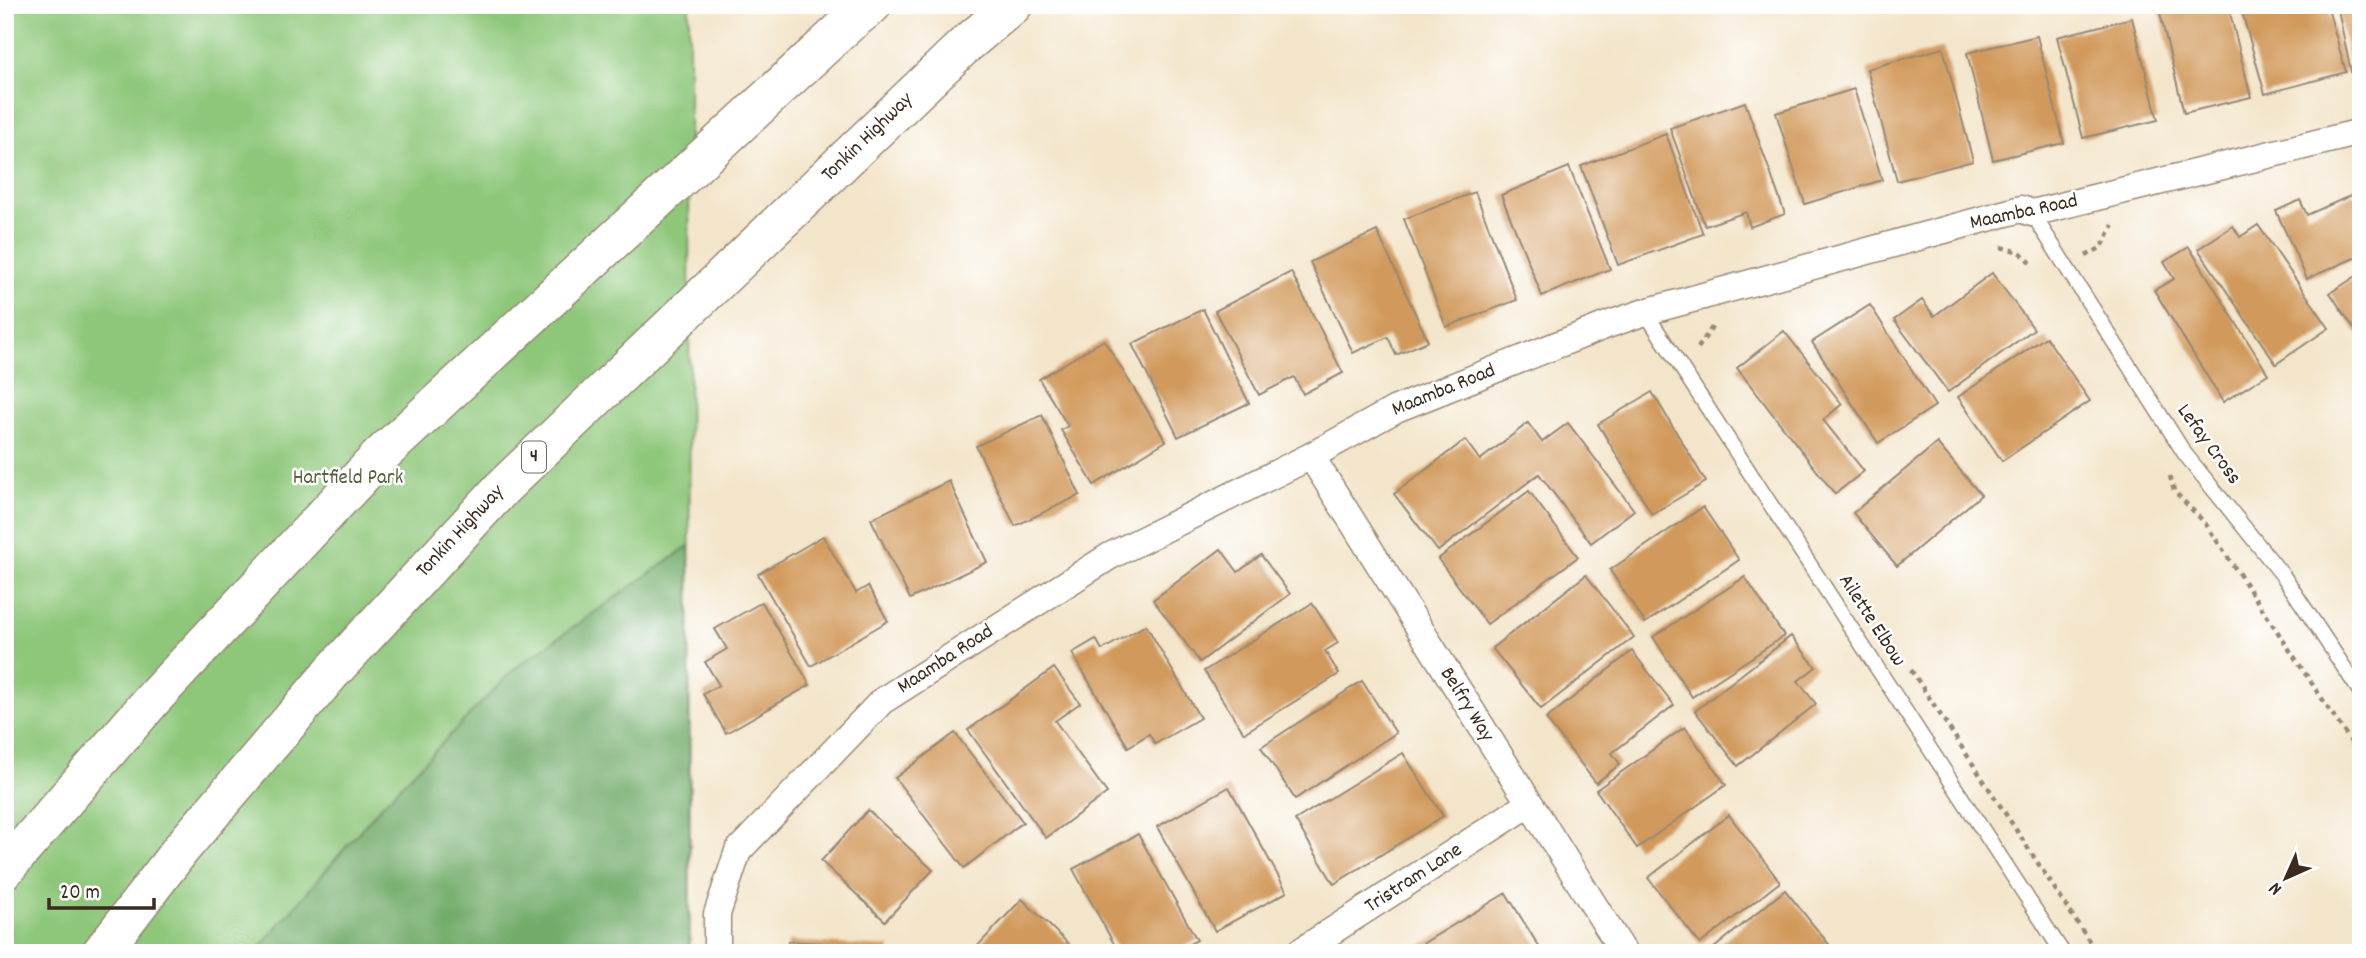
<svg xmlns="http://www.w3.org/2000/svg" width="2366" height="958" font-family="Dekko,sans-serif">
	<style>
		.green { fill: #8ec77a; stroke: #64784c; stroke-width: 2 }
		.forest { fill: #72ac6a; stroke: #566b44; stroke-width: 2 }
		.building { fill: #d19a5c }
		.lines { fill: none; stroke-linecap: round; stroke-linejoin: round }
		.service-casing { stroke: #978874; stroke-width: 17 }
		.minor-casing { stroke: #978874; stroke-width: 29 }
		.trunk-casing { stroke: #978874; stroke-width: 41 }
		.path { stroke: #978874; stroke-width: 4.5; stroke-dasharray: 5 5; stroke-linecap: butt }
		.service { stroke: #fff; stroke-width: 14 }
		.minor { stroke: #fff; stroke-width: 26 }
		.trunk { stroke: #fff; stroke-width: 38 }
		.labels { text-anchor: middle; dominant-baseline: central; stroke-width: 5; stroke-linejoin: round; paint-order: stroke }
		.shield { fill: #fff; stroke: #766a62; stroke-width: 2 }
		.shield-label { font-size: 19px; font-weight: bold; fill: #3b2a1e }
		.street-label { font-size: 21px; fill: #3b2a1e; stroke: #fff }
		.park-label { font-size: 21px; fill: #58613e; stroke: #fff }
	</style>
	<rect width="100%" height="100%" fill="#fff"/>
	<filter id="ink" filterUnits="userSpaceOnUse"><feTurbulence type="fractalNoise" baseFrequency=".0143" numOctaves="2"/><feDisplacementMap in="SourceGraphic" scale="14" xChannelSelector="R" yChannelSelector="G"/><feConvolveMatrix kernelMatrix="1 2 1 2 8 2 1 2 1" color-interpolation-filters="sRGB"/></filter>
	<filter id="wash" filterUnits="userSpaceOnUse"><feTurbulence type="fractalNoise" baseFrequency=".00686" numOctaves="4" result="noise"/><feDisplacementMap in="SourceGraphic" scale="28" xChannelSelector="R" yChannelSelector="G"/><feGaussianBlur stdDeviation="1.57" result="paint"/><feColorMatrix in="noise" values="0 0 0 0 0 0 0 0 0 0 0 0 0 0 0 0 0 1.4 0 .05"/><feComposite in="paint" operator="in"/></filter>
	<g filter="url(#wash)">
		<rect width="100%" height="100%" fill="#f3e5ca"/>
		<polygon class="green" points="5,5 689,5 690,953 5,953"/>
		<polygon class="forest" points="689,546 689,953 255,953 381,806 514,669"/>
		<g id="blocks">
			<g class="building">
				<polygon points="2158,5 2228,5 2251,97 2184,113"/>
				<polygon points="2240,5 2327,5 2346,72 2265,94"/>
				<polygon points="2337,5 2361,5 2361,70 2351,72"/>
				<polygon points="2132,18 2158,120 2083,138 2057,37"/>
				<polygon points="2037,36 2064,143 1993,160 1967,53"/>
				<polygon points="1943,48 1973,161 1897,181 1867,69"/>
				<polygon points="1854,89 1882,180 1805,204 1776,113"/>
				<polygon points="1745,102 1785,214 1750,227 1746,212 1705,226 1670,128"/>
				<polygon points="1666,134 1703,234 1618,265 1581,166"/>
				<polygon points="1569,167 1610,269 1542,296 1501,195"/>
				<polygon points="2361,191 2361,255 2307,279 2276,211 2300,200 2307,215"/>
				<polygon points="1475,192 1517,300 1446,327 1404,219"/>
				<polygon points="2258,225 2329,328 2276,364 2198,249 2233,226 2240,237"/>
				<polygon points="1377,231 1428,341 1396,355 1388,337 1353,353 1310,262"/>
				<polygon points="2189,247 2268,374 2223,402 2154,290 2174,279 2164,262"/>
				<polygon points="1291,272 1343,373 1303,394 1294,377 1259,395 1215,311"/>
				<polygon points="1992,273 2034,329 1948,392 1894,320 1922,300 1934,316"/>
				<polygon points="2361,273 2361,339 2330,293"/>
				<polygon points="1870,305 1935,406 1878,443 1812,342"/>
				<polygon points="1203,309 1249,403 1178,437 1132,344"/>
				<polygon points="1784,331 1842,404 1823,420 1864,471 1835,494 1737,368"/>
				<polygon points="2046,337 2090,401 2002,461 1958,397"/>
				<polygon points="1104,340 1166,441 1094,485 1061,430 1068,426 1039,379"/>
				<polygon points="1652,392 1706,482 1652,514 1598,424"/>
				<polygon points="1042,415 1080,495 1015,526 976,446"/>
				<polygon points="1528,423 1542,442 1568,423 1634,510 1591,543 1539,474 1438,551 1394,494 1465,440 1480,460"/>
				<polygon points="1937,443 1981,495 1897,566 1853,513"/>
				<polygon points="949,481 987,562 910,599 871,519"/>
				<polygon points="1529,491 1578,557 1487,624 1438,559"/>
				<polygon points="1703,507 1739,560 1645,623 1610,570"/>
				<polygon points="823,536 856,593 868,586 888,621 811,666 758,574"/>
				<polygon points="1221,549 1238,572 1261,555 1290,594 1200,662 1153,600"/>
				<polygon points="1586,575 1634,637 1541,709 1492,648"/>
				<polygon points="1745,577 1784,636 1692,697 1653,637"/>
				<polygon points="762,602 810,685 726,733 703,694 719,685 705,662 727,649 715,629"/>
				<polygon points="1312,603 1338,643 1325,651 1339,674 1244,733 1204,671"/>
				<polygon points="1146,625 1200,718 1155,744 1149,734 1128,747 1072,653 1096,639 1102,650"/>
				<polygon points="1791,636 1816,667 1798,681 1816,704 1738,766 1695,711"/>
				<polygon points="1632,651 1674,705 1612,753 1620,764 1596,783 1546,719"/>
				<polygon points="1054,668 1080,703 1055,721 1107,793 1046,838 968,730"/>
				<polygon points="1362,681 1396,733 1295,799 1261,747"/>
				<polygon points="1685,727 1726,785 1637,848 1596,790"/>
				<polygon points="955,733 1023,822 964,868 895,778"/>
				<polygon points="1403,753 1443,816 1334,884 1295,820"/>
				<polygon points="1229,787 1287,892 1215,931 1157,827"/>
				<polygon points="868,810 933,870 885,921 821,861"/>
				<polygon points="1729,815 1780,882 1700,944 1648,878"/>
				<polygon points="1138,834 1197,940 1173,953 1119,953 1073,869"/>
				<polygon points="1785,890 1836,953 1708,953"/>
				<polygon points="1506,893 1541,950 1537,953 1416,953 1414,949"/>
				<polygon points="1022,899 1078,953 971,953"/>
				<polygon points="788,941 890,947 889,953 787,953"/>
			</g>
		</g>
	</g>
	<g filter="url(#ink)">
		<use href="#blocks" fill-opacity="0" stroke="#978874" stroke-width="2"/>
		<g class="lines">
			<defs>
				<g id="service">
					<polyline points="2032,213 2185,454 2284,577 2361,693"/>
					<polyline points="1645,312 2063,953"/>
				</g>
				<g id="minor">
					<polyline points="1311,456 1624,953"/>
					<polyline points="717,953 717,914 738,851 882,701 1110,556 1311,456 1396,409 1607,325 1645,312 2021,209 2032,213 2361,132"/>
					<polyline points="1298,953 1529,804"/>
				</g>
				<g id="trunk">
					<polyline points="5,869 152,700 380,456 848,24 872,5"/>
					<polyline points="101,953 181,849 332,672 503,487 964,46 1013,5"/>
				</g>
			</defs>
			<use href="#service" class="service-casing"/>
			<use href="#minor" class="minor-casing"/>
			<use href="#trunk" class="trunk-casing"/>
			<g class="path">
				<polyline points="2001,247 2020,252 2032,264"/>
				<polyline points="2086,256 2102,247 2113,225"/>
				<polyline points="1698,348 1713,326"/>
				<polyline points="2170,476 2174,491 2205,523 2361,757"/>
				<polyline points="1911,670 2097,953"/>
			</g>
			<use href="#service" class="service"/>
			<use href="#minor" class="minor"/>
			<use href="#trunk" class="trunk"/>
		</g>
	</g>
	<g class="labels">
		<rect class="shield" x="522" y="441.5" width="24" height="31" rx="5"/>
		<g class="shield-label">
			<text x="534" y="457">4</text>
		</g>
		<g class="street-label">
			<text transform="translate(868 138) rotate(-44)">Tonkin Highway</text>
			<text transform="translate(2024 213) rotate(-12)">Maamba Road</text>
			<text transform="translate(1444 391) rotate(-22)">Maamba Road</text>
			<text transform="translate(2208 445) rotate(54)">Lefay Cross</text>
			<text transform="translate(461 532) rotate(-47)">Tonkin Highway</text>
			<text transform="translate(1871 621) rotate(57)">Ailette Elbow</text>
			<text transform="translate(946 660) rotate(-33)">Maamba Road</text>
			<text transform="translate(1466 705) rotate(58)">Belfry Way</text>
			<text transform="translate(1414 879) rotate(-33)">Tristram Lane</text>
		</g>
		<g class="park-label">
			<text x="348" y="479">Hartfield Park</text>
		</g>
	</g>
	<rect width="2366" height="958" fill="none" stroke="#fff" stroke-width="28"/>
	<g transform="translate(2286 878) rotate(225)" stroke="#ffffff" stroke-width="5" paint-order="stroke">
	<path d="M0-5L12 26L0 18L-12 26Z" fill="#3b2a1e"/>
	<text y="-10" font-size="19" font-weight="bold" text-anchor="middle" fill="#3b2a1e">N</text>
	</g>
	<path d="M49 898v10h105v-10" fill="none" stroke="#3b2a1e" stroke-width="3.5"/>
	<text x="60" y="898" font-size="21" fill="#3b2a1e" stroke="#ffffff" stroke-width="5" paint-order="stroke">20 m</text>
</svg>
